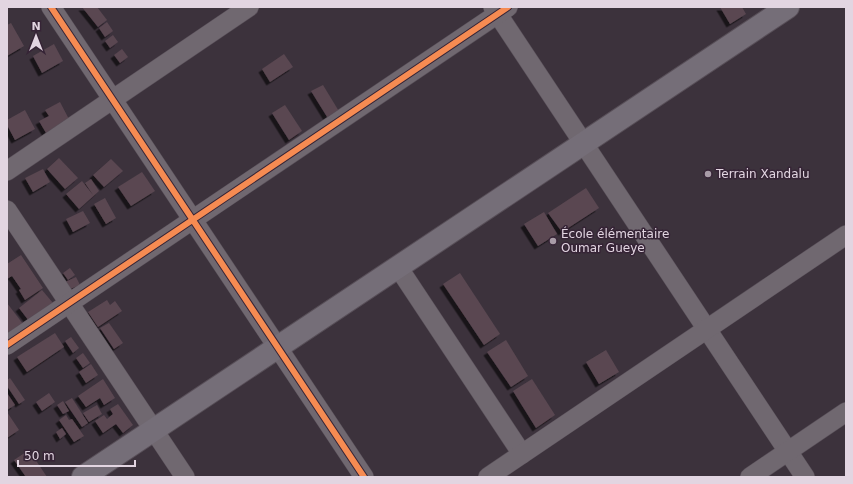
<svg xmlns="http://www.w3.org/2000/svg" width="853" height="484" font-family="'DejaVu Sans',sans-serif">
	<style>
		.building { fill: #5a4751; filter: url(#shadow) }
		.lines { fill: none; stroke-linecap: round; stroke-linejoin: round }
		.minor-casing { stroke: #584f58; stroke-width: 20 }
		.major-casing { stroke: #584f58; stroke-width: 24 }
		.minor { stroke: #706870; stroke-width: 19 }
		.major { stroke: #756e78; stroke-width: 22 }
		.cycleway-casing { stroke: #362436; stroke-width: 8 }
		.cycleway { stroke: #f68b52; stroke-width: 6 }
		.poi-dot { fill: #a89ca7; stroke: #362436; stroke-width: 1.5 }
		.labels { text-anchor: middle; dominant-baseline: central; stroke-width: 3; stroke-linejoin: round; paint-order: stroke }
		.poi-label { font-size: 12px; fill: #e2d5e1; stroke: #362436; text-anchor: start }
	</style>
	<defs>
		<filter id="shadow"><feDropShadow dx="-3.5" dy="3.5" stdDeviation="0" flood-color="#0009"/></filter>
	</defs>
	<rect width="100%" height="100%" fill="#3c323c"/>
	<g class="building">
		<polygon points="82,7 97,7 107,20 98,27"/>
		<polygon points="720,7 742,7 746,14 730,24"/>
		<polygon points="107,22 113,31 105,37 99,28"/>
		<polygon points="11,23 24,46 7,56 7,25"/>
		<polygon points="113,35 118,42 110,48 105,41"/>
		<polygon points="54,44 63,61 42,73 33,56"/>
		<polygon points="122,49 128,57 120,63 114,55"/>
		<polygon points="284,54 293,67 270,82 262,69"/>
		<polygon points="323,85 340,113 329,120 311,91"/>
		<polygon points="60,102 72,125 49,138 39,121 49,116 45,110"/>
		<polygon points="285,105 302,131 289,140 272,113"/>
		<polygon points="25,110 35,129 15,140 7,125 7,120"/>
		<polygon points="59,158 78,178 65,189 47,169"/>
		<polygon points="111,159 123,171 104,187 93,175"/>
		<polygon points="43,169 50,182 33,192 25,178"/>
		<polygon points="142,172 155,191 131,206 118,187"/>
		<polygon points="91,179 99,191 79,209 66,194 82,181 93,195 85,183"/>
		<polygon points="586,188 599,208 562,232 548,213"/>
		<polygon points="105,198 116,218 106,224 94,204"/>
		<polygon points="83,211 90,223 73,232 66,219"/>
		<polygon points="544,212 557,234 538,246 524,224"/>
		<polygon points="21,255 43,288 25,300 19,290 21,289 12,276 7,279 7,264"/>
		<polygon points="70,268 75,275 68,280 63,273"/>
		<polygon points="460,273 500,334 484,345 443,284"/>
		<polygon points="76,277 80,285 68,290 65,282"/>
		<polygon points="42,290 53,303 29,321 19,308"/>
		<polygon points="107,300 110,305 115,301 122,311 98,327 88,312"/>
		<polygon points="7,303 23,324 7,337"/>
		<polygon points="109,323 123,343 114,349 100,328"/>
		<polygon points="55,333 64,347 27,372 17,357"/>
		<polygon points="71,337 79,348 73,353 65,341"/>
		<polygon points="506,340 528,376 511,387 487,352"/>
		<polygon points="606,350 619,372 599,384 586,362"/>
		<polygon points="83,353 90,363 83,368 76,358"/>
		<polygon points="91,364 98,375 86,383 79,372"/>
		<polygon points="10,378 25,400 19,404 7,386 7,380"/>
		<polygon points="103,379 115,398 104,405 100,398 86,407 78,396"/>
		<polygon points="532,379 555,415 536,428 513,391"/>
		<polygon points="7,393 15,405 7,410"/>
		<polygon points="49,393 55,402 42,411 36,402"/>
		<polygon points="72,398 88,423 82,427 65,402"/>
		<polygon points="63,401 69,411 63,414 57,405"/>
		<polygon points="118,404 133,425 123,433 116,424 103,433 95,421 104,415 107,419 113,414 110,409"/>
		<polygon points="97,405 102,414 89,422 83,413"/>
		<polygon points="7,412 19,430 7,438"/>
		<polygon points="66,415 69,420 72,419 84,436 74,442 59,420"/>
		<polygon points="62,428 66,434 60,439 56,432"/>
		<polygon points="29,450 47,477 26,477 14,460"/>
	</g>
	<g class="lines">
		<defs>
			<g id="minor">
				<polyline points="51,7 364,477"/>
				<polyline points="493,7 805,477"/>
				<polyline points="7,171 249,7"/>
				<polyline points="7,210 185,477"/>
				<polyline points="398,267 522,454"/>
				<polyline points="7,345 508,7"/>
				<polyline points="488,477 846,235"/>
				<polyline points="750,477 846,412"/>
			</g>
			<polyline id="major" points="83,477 788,7"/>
		</defs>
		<use href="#minor" class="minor-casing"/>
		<use href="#major" class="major-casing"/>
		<use href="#minor" class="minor"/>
		<use href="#major" class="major"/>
		<defs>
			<g id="cycleway">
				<polyline points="51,7 364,477"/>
				<polyline points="7,345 508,7"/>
			</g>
		</defs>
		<use href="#cycleway" class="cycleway-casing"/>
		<use href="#cycleway" class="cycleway"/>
	</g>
	<g class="poi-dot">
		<circle cx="708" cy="174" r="4"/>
		<circle cx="553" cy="241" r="4"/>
	</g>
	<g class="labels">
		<g class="poi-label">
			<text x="716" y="174">Terrain Xandalu</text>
			<text x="561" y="234">École élémentaire<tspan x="561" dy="14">Oumar Gueye</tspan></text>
		</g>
	</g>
	<rect width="853" height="484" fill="none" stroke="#e2d5e1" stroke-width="16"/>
	<g transform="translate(36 36)" stroke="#362436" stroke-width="3" paint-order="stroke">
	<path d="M0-3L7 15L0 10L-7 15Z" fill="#e2d5e1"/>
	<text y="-6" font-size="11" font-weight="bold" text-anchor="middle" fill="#e2d5e1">N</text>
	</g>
	<path d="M18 460v6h117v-6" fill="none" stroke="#e2d5e1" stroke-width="2"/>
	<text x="24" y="460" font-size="12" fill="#e2d5e1" stroke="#362436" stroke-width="3" paint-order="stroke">50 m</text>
</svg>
